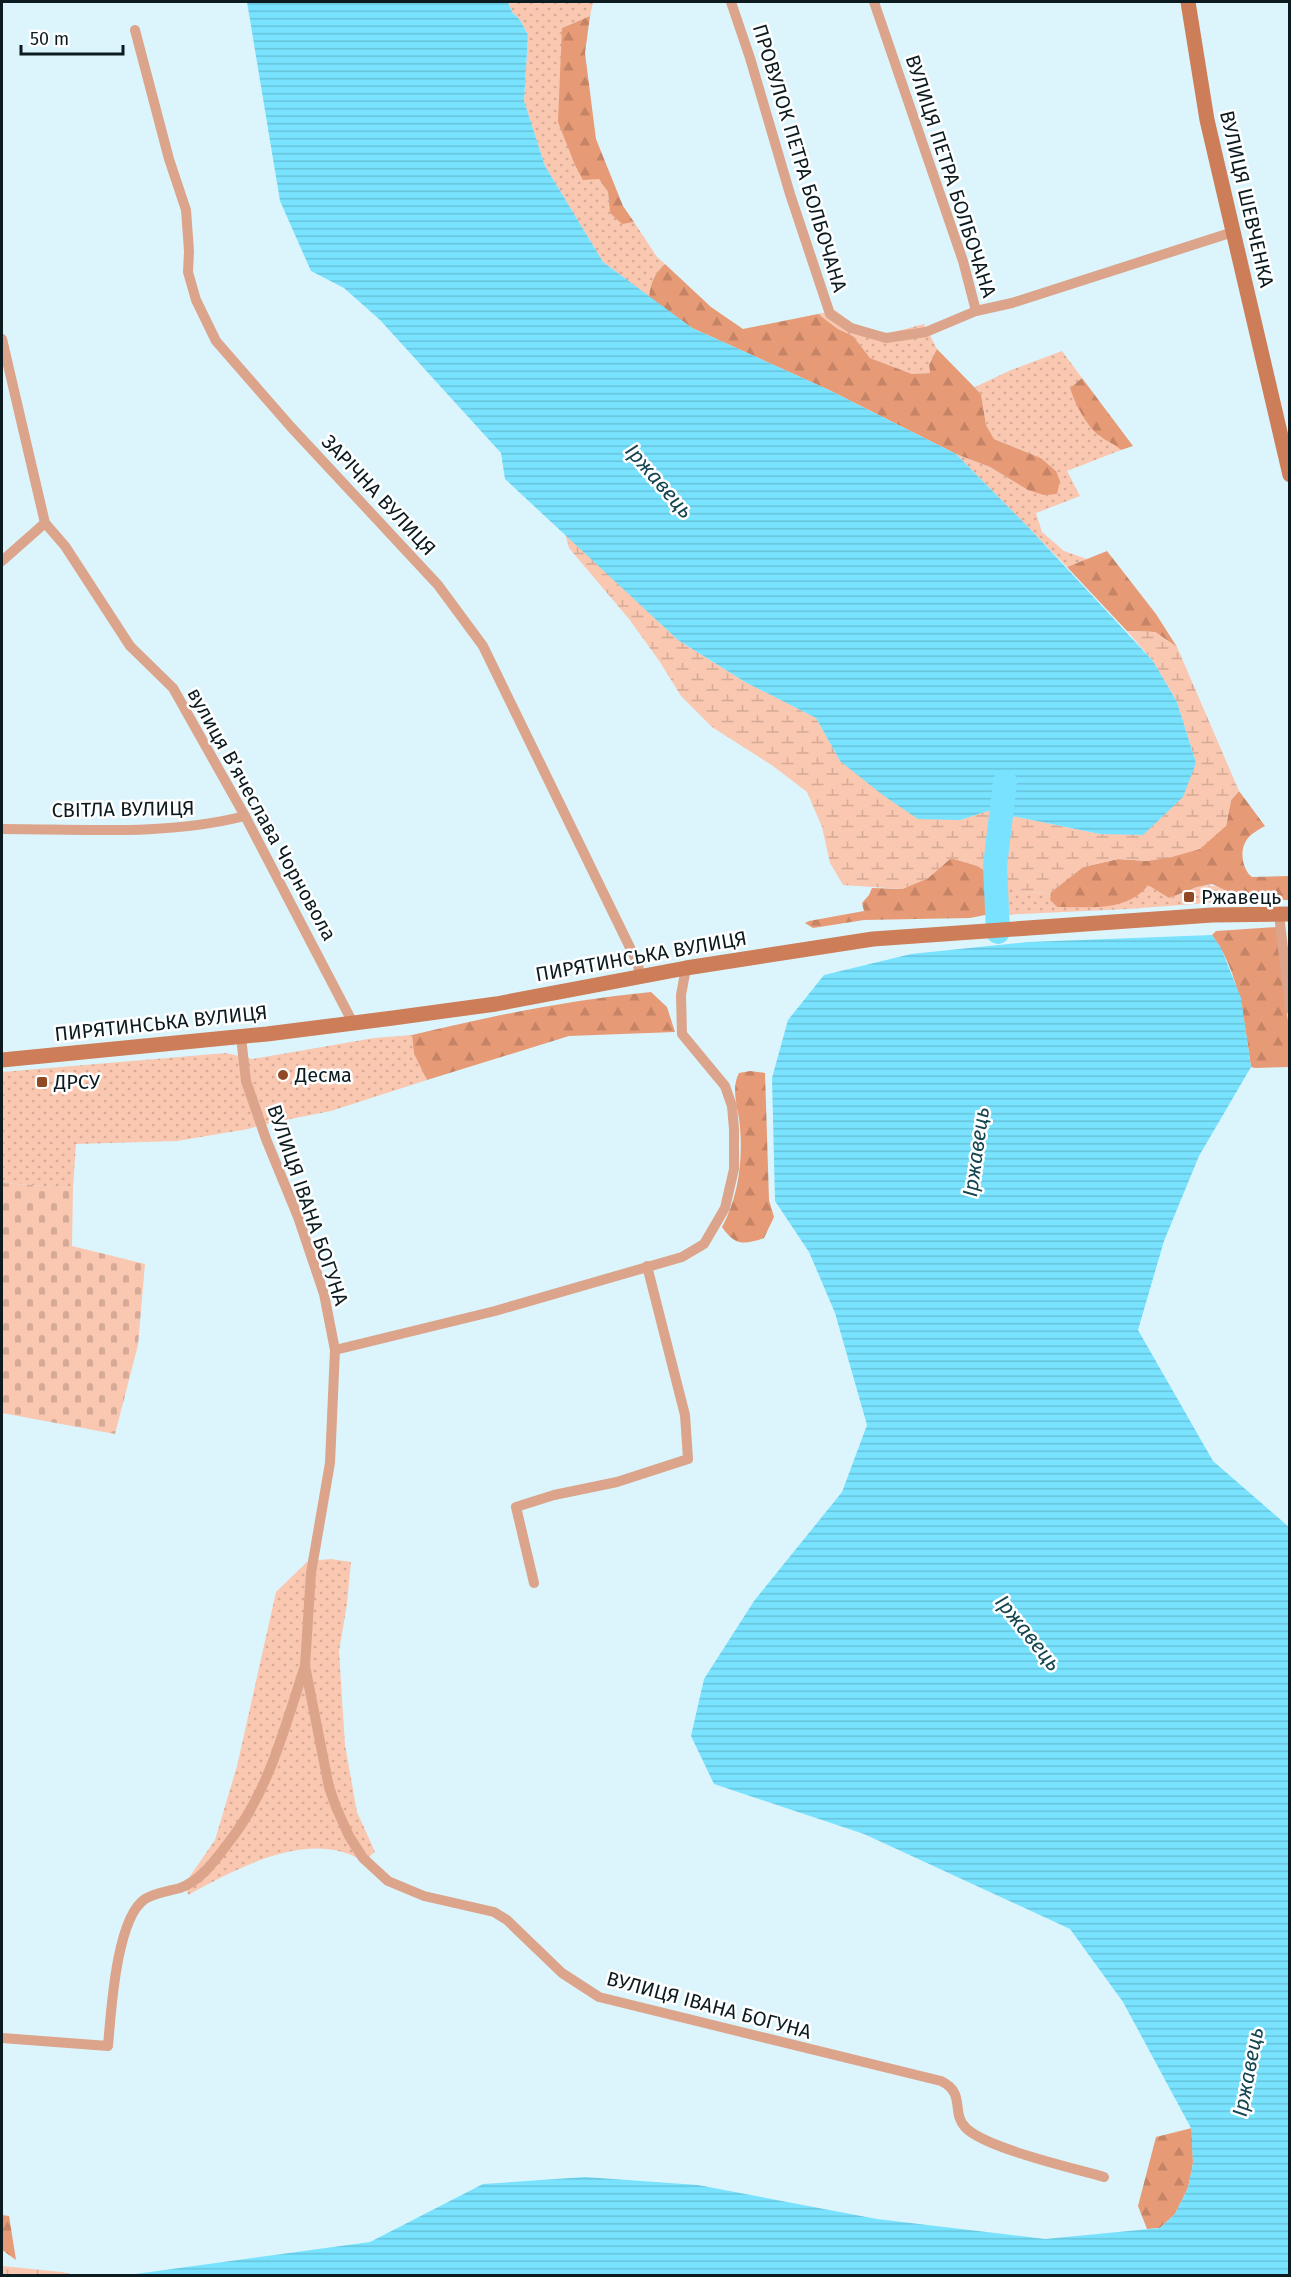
<svg xmlns="http://www.w3.org/2000/svg" width="1291" height="2277" font-family="'Fira Sans',sans-serif">
	<style>
		.grass { fill: url(#grass-dots) }
		.forest { fill: url(#forest-firs) }
		.wetland { fill: url(#wetland-marsh) }
		.cemetery { fill: url(#cemetery-stones) }
		.water { fill: url(#water-rules) }
		.lines { fill: none; stroke-linecap: round; stroke-linejoin: round }
		.river { stroke: #79e3ff; stroke-width: 24 }
		.street { stroke: #dba48b; stroke-width: 10 }
		.secondary { stroke: #cd7d57; stroke-width: 15 }
		.poi-dot { fill: #904925; stroke: #fff; stroke-width: 2 }
		.labels { text-anchor: middle; dominant-baseline: central; stroke-width: 5; stroke-linejoin: round; paint-order: stroke }
		.street-label { font-size: 20px; fill: #0b1b1f; stroke: #fff }
		.poi-label { font-size: 20px; fill: #0b1b1f; stroke: #fff; text-anchor: start }
		.water-label { font-size: 21px; font-style: italic; fill: #144550; stroke: #fff }
	</style>
	<defs>
		<pattern id="grass-dots" width="8" height="8" patternUnits="userSpaceOnUse" patternTransform="scale(1.5)"><rect width="8" height="8" fill="#fac7b0"/><path d="M2 2h.1M6 6h.1" fill="none" stroke="#d5aa97" stroke-width="1.8" stroke-linecap="round"/></pattern>
		<pattern id="forest-firs" width="22" height="20" patternUnits="userSpaceOnUse" patternTransform="scale(1.5)"><rect width="22" height="20" fill="#e79a76"/><path d="M5 1l3.5 6h-7zM16 11l3.5 6h-7z" fill="#c58466"/></pattern>
		<pattern id="wetland-marsh" width="20" height="14" patternUnits="userSpaceOnUse" patternTransform="scale(1.5)"><rect width="20" height="14" fill="#fac7b0"/><path d="M1 5h8M5 5V1M11 12h8M15 12V8" fill="none" stroke="#d5aa97"/></pattern>
		<pattern id="cemetery-stones" width="16" height="16" patternUnits="userSpaceOnUse" patternTransform="scale(1.5)"><rect width="16" height="16" fill="#fac7b0"/><path d="M2 7V4a2 2 0 0 1 4 0v3zM10 15v-3a2 2 0 0 1 4 0v3z" fill="#d5aa97"/></pattern>
		<pattern id="water-rules" width="6" height="5" patternUnits="userSpaceOnUse" patternTransform="scale(1.5)"><rect width="6" height="5" fill="#79e3ff"/><path d="M0 2.5h6" fill="none" stroke="#67c2da"/></pattern>
	</defs>
	<rect width="100%" height="100%" fill="#dcf5fc"/>
	<g class="grass">
		<path d="M508 2H621L593 3 590 16 562 28 599 179 608 192 610 213 622 223 634 222 657 257 665 264C654 274 651 282 649 297L603 262 545 166 524 101 528 35 520 20 512 12Z"/>
		<polygon points="835,310 852,323 886,334 924,324 937,349 929,363 930,373 912,374 870,358 853,336 838,329 818,314"/>
		<polygon points="1062,351 1082,378 1070,388 1100,437 1113,442 1121,450 1067,471 1080,496 1036,513 1042,532 1064,551 1087,559 1067,567 956,454 990,467 1028,490 1056,471 1041,458 994,439 986,425 981,394 975,387 1011,370"/>
		<path d="M1000 881 1026 893 1051 892 1050 900 1057 907H1090L1148 884 1169 898C1206 883 1209 879 1246 900L1128 909 1001 915Z"/>
		<polygon points="412,1035 414,1054 427,1080 331,1111 270,1123 248,1129 177,1141 76,1144 73,1188 2,1183 2,1072 226,1053 253,1059 374,1038"/>
		<path d="M331 1559 351 1562 347 1604 339 1651 345 1745 357 1812 375 1852 363 1861C309 1828 238 1868 188 1895L186 1882 215 1840 237 1766 276 1592 308 1561Z"/>
	</g>
	<g class="forest">
		<polygon points="590,16 585,53 596,139 623,206 634,222 622,224 610,213 608,192 599,179 583,180 575,165 558,122 562,28"/>
		<path d="M665 264 711 307 743 329 818 314 838 329 853 336 870 358 912 374 930 373 929 364 937 349 981 394 986 425 994 439 1041 458 1056 471 1060 481 1057 494 1044 495 1028 490 990 467 956 454 829 390 692 328 649 297C651 282 654 274 665 264Z"/>
		<path d="M1082 378 1133 446 1121 450C1115 444 1108 442 1101 437 1087 427 1075 404 1070 388Z"/>
		<polygon points="1107,551 1156,614 1177,647 1155,632 1127,631 1067,567"/>
		<path d="M1239 791 1265 826C1258 830 1250 834 1246 841 1239 852 1243 870 1252 877L1289 876V900H1246L1212 884 1197 887 1169 898 1148 885C1128 912 1088 907 1057 907L1050 900 1051 892 1083 867 1118 859 1148 861 1226 826 1231 800Z"/>
		<polygon points="951,858 978,866 991,875 990,914 970,918 864,920 813,928 805,923 809,921 864,911 862,903 869,895 872,888 902,889 928,878"/>
		<path d="M1276 927 1289 1029V1067L1255 1068 1251 1067C1244 1021 1240 973 1212 935L1216 931Z"/>
		<path d="M651 992 667 1007 675 1032 569 1036 427 1080 414 1054 412 1035C491 1016 569 1000 651 992Z"/>
		<path d="M750 1071 765 1073 769 1200 774 1217 764 1238C744 1245 735 1246 722 1227 738 1198 743 1161 740 1127 739 1109 730 1090 739 1073Z"/>
		<polygon points="1192,2128 1193,2163 1188,2188 1175,2214 1160,2228 1147,2229 1138,2206 1156,2137"/>
		<polygon points="2,2215 9,2216 16,2260 2,2250"/>
	</g>
	<g class="wetland">
		<polygon points="565,533 678,640 745,682 816,718 840,761 960,820 988,811 1100,834 1196,763 1177,702 1153,661 1127,631 1155,632 1177,647 1239,791 1231,800 1226,826 1200,849 1172,857 1148,861 1118,859 1083,867 1051,892 1026,893 1010,887 978,866 951,858 928,878 902,889 843,885 830,863 822,827 807,792 773,766 712,727 681,696 660,662 629,619 569,548"/>
		<polygon points="2,2266 62,2272 76,2275 2,2275"/>
	</g>
	<polygon class="cemetery" points="2,1183 73,1188 72,1246 145,1264 138,1345 115,1434 2,1413"/>
	<g class="water">
		<polygon points="247,2 508,2 512,12 520,20 528,35 524,101 545,166 603,262 692,328 829,390 956,454 1031,530 1153,661 1177,702 1196,763 1183,797 1143,835 1100,834 988,811 960,820 918,819 884,796 840,761 816,718 745,682 678,640 505,479 501,453 380,320 344,288 311,271 280,201"/>
		<polygon points="1212,935 1221,948 1241,998 1251,1067 1199,1156 1164,1241 1138,1330 1213,1461 1289,1527 1289,2275 128,2275 370,2242 483,2184 585,2177 698,2185 877,2219 1045,2239 1160,2228 1175,2214 1188,2188 1193,2163 1191,2128 1123,2002 1070,1929 864,1834 714,1784 691,1736 704,1679 754,1601 842,1492 867,1425 835,1313 809,1252 775,1201 772,1078 788,1020 824,975 911,954 1029,942"/>
	</g>
	<g class="lines">
		<polyline class="river" points="998,932 995,866 1005,782"/>
		<g class="street">
			<polyline points="731,2 750,58 790,194 830,314 851,328 886,338 926,332 976,311 1012,303 1233,232"/>
			<polyline points="874,2 963,261 976,311"/>
			<polyline points="135,30 169,159 186,210 189,251 188,272 196,300 216,341 291,427 438,585 483,646 638,964 640,977"/>
			<polyline points="2,339 45,523 65,546 130,646 173,688 245,816 353,1023"/>
			<polyline points="2,561 45,523"/>
			<path d="M2 829C82 829 166 836 245 816"/>
			<polyline points="1279,914 1290,1009"/>
			<path d="M241 1037 246 1081 266 1139 298 1217 324 1294 335 1350 330 1463 311 1573 305 1666 329 1787 336 1807 349 1836 363 1858 388 1881 424 1896 494 1912 507 1920 562 1973 599 1997 941 2081C966 2093 951 2112 965 2127 984 2148 1074 2168 1104 2177"/>
			<polyline points="335,1350 495,1311 682,1257 704,1244 725,1208 734,1169 734,1129 732,1106 725,1086 682,1034 681,995 686,968"/>
			<polyline points="534,1583 516,1507 554,1495 617,1482 688,1459 685,1415 647,1266"/>
			<path d="M2 2038 108 2046C111 2013 116 1918 145 1899 155 1893 169 1891 180 1888 202 1880 216 1859 229 1842 269 1791 285 1726 305 1666"/>
		</g>
		<g class="secondary">
			<polyline points="1188,2 1207,120 1290,475"/>
			<polyline points="2,1060 267,1034 393,1018 496,1004 686,968 873,939 1212,915 1290,914"/>
		</g>
	</g>
	<g class="poi-dot">
		<rect x="1183" y="891" width="12" height="12" rx="3"/>
		<circle cx="283" cy="1075" r="6"/>
		<rect x="36" y="1076" width="12" height="12" rx="3"/>
	</g>
	<g class="labels">
		<g class="street-label">
			<text transform="translate(800 158) rotate(73)">ПРОВУЛОК ПЕТРА БОЛБОЧАНА</text>
			<text transform="translate(951 176) rotate(72)">ВУЛИЦЯ ПЕТРА БОЛБОЧАНА</text>
			<text transform="translate(1247 199) rotate(77)">ВУЛИЦЯ ШЕВЧЕНКА</text>
			<text transform="translate(379 495) rotate(47)">ЗАРІЧНА ВУЛИЦЯ</text>
			<text transform="translate(123 809) rotate(-1)">СВІТЛА ВУЛИЦЯ</text>
			<text transform="translate(262 814) rotate(61)">вулиця Вʼячеслава Чорновола</text>
			<text transform="translate(641 956) rotate(-10)">ПИРЯТИНСЬКА ВУЛИЦЯ</text>
			<text transform="translate(161 1023) rotate(-6)">ПИРЯТИНСЬКА ВУЛИЦЯ</text>
			<text transform="translate(308 1205) rotate(71)">ВУЛИЦЯ ІВАНА БОГУНА</text>
			<text transform="translate(709 2005) rotate(15)">ВУЛИЦЯ ІВАНА БОГУНА</text>
		</g>
		<g class="poi-label">
			<text x="1201" y="897">Ржавець</text>
			<text x="295" y="1075">Десма</text>
			<text x="54" y="1082">ДРСУ</text>
		</g>
		<g class="water-label">
			<text transform="translate(659 481) rotate(49)">Іржавець</text>
			<text transform="translate(976 1152) rotate(-82)">Іржавець</text>
			<text transform="translate(1028 1633) rotate(51)">Іржавець</text>
			<text transform="translate(1248 2072) rotate(-79)">Іржавець</text>
		</g>
	</g>
	<rect width="1291" height="2277" fill="none" stroke="#0b1b1f" stroke-width="6"/>
	<path d="M21 45v9h102v-9" fill="none" stroke="#0b1b1f" stroke-width="3"/>
	<text x="30" y="45" font-size="18" fill="#0b1b1f" stroke="#ffffff" stroke-width="4.5" paint-order="stroke">50 m</text>
</svg>
